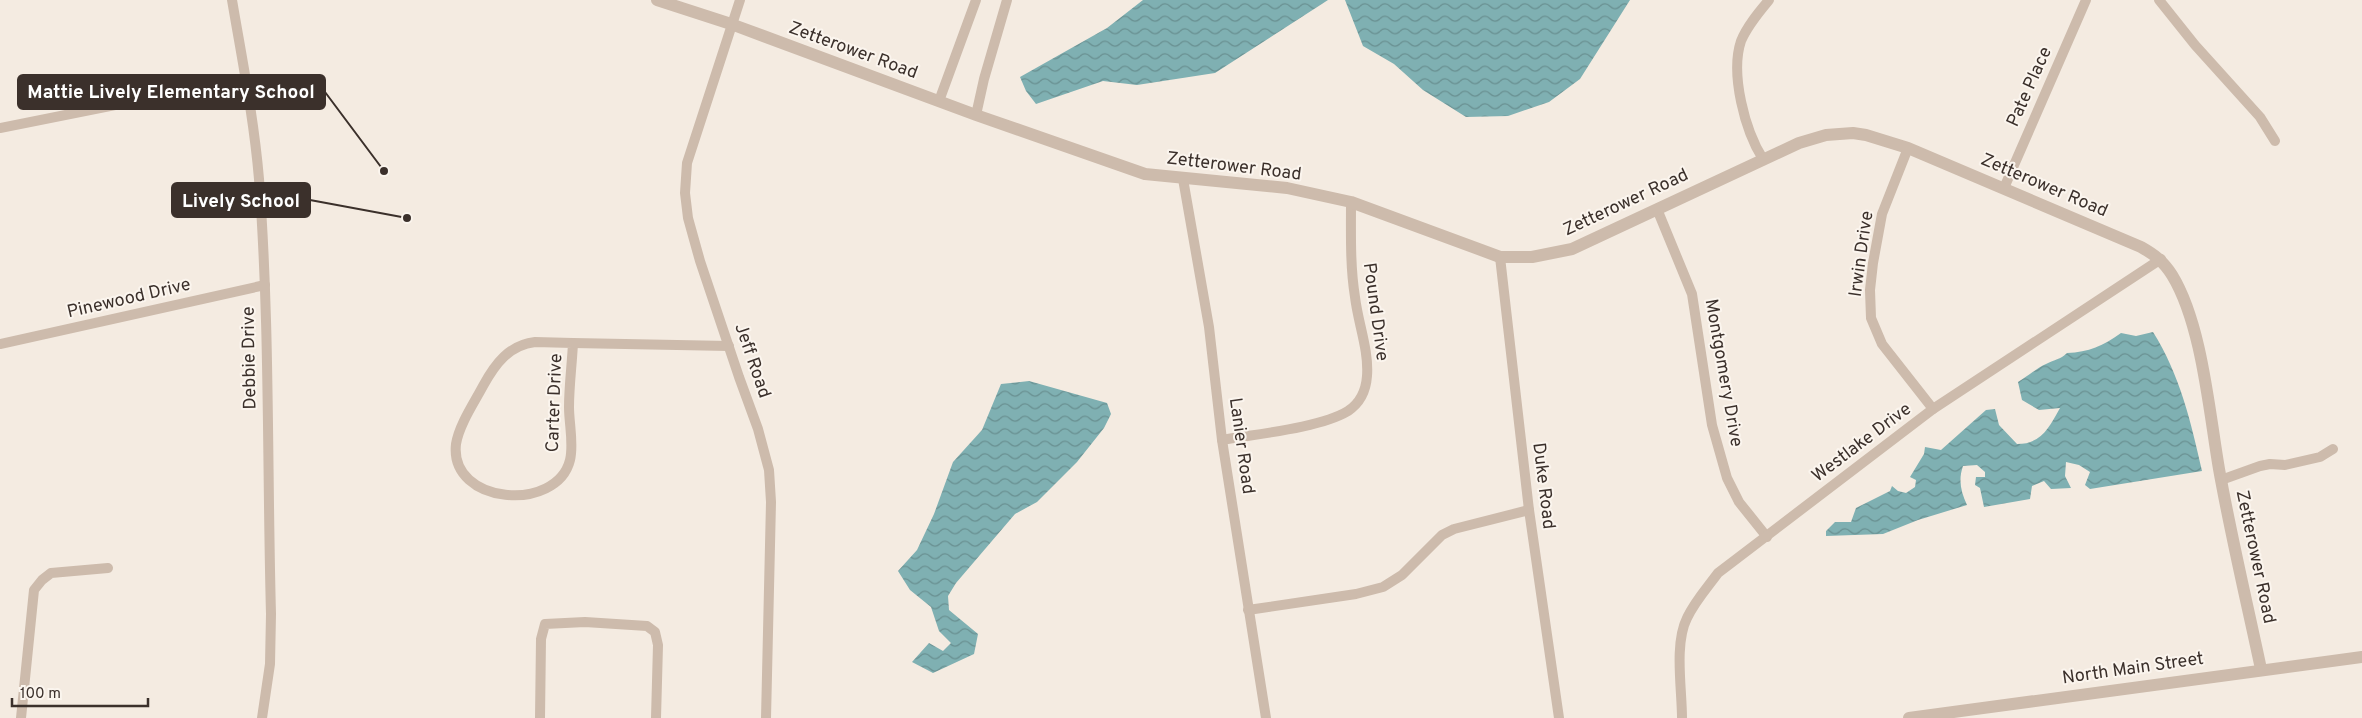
<svg xmlns="http://www.w3.org/2000/svg" width="2362" height="718" font-family="Overpass,sans-serif">
	<style>
		.water { fill: url(#water-waves) }
		.lines { fill: none; stroke-linecap: round; stroke-linejoin: round }
		.minor { stroke: #cdbbac; stroke-width: 10 }
		.tertiary { stroke: #cdbbac; stroke-width: 12 }
		.labels { text-anchor: middle; dominant-baseline: central; stroke-width: 4; stroke-linejoin: round; paint-order: stroke }
		.street-label { font-size: 18px; fill: #3b302b; stroke: #fbf5ee }
		.leader { fill: none; stroke: #3b302b; stroke-width: 2 }
		.callout-dot { fill: #3b302b; stroke: #fbf5ee; stroke-width: 2 }
		.callout { fill: #3b302b; stroke: #3b302b; stroke-width: 2 }
		.callout-label { font-size: 19px; text-anchor: middle; font-weight: bold; fill: #fff }
	</style>
	<defs>
		<pattern id="water-waves" width="16" height="10" patternUnits="userSpaceOnUse" patternTransform="scale(1.25)"><rect width="16" height="10" fill="#7fb0b2"/><path d="M0 5q4-4 8 0t8 0" fill="none" stroke="#699091"/></pattern>
	</defs>
	<rect width="100%" height="100%" fill="#f4ebe1"/>
	<g class="water">
		<polygon points="1143,0 1328,0 1215,73 1137,85 1103,81 1036,104 1026,91 1020,77 1107,28"/>
		<polygon points="1345,0 1630,0 1580,79 1549,102 1508,116 1466,117 1423,90 1394,64 1363,46"/>
		<path d="M2153 332C2180 375 2191 422 2202 471L2090 489 2085 485 2090 472 2079 465 2066 462 2065 476 2071 488 2051 489 2044 481 2032 486 2030 499 1984 507 1980 488 1975 485 1976 477H1985V472L1977 465 1963 466C1958 480 1961 492 1967 505L1918 520 1883 534 1826 536V531L1835 522H1851L1856 508 1890 491 1892 486 1898 491 1906 493 1915 487 1916 480 1910 477 1924 454 1925 447 1941 450 1986 410 1995 409 1999 425 2017 444C2041 444 2049 428 2060 408L2039 410 2022 400 2018 382C2027 377 2038 367 2046 364 2055 359 2060 360 2067 353 2089 352 2103 346 2121 333L2136 336Z"/>
		<polygon points="1029,381 1107,403 1111,414 1104,428 1077,462 1037,502 1015,514 956,583 948,596 949,610 978,634 974,654 933,673 912,662 929,643 943,651 951,643 939,631 931,607 910,590 898,571 917,550 934,514 953,462 982,430 1001,384"/>
	</g>
	<g class="lines">
		<g class="minor">
			<path d="M232 0C242 59 254 119 259 179 270 324 267 469 271 614L270 664 262 718"/>
			<polyline points="740,0 687,163 685,193 688,218 700,261 739,377 758,429 769,470 771,502 766,718"/>
			<polyline points="2159,0 2195,45 2260,117 2275,141"/>
			<polyline points="939,101 976,0"/>
			<polyline points="976,115 984,79 1007,0"/>
			<polyline points="0,128 245,79"/>
			<polyline points="1908,148 1882,214 1873,263 1870,290 1871,318 1882,344 1933,409"/>
			<path d="M1763 159C1745 131 1730 74 1741 41 1747 26 1759 12 1769 0"/>
			<polyline points="1183,179 1209,327 1222,440 1266,718"/>
			<polyline points="2004,188 2086,0"/>
			<polyline points="1657,209 1692,294 1712,425 1727,478 1739,502 1767,537"/>
			<polyline points="1500,257 1529,510 1559,718"/>
			<path d="M535 342 573 343C572 364 569 386 569 407 569 424 574 444 570 460 557 513 449 505 456 444 459 425 474 403 483 386 495 364 509 345 535 342Z"/>
			<polyline points="573,343 729,346"/>
			<polyline points="0,344 265,285"/>
			<path d="M1222 440C1256 434 1320 428 1348 411 1360 403 1366 390 1367 376 1369 350 1358 323 1355 297 1350 266 1351 234 1351 202"/>
			<polyline points="2221,480 2260,466 2270,464 2285,465 2320,457 2333,449"/>
			<polyline points="1248,610 1356,594 1383,587 1402,575 1442,535 1454,529 1529,510"/>
			<polyline points="21,718 34,590 42,580 51,573 108,568"/>
			<polyline points="540,718 541,639 545,624 585,622 647,626 655,632 658,645 656,718"/>
			<path d="M1682 718C1682 689 1674 644 1687 618 1695 601 1707 588 1718 573L1933 409 2161 259"/>
		</g>
		<g class="tertiary">
			<path d="M657 0 731 24 976 115 1145 174 1287 188 1351 202 1500 257H1532L1572 249 1799 143 1826 135 1853 133 1866 135 1908 148 2141 247C2155 255 2163 261 2172 275 2202 324 2209 411 2219 469 2231 536 2247 603 2261 669"/>
			<polyline points="1909,718 2362,657"/>
		</g>
	</g>
	<g class="labels">
		<g class="street-label">
			<text transform="translate(853 51) rotate(20)">Zetterower Road</text>
			<text transform="translate(2030 87) rotate(-66)">Pate Place</text>
			<text transform="translate(1234 167) rotate(7)">Zetterower Road</text>
			<text transform="translate(2044 186) rotate(23)">Zetterower Road</text>
			<text transform="translate(1626 203) rotate(-25)">Zetterower Road</text>
			<text transform="translate(1862 254) rotate(-82)">Irwin Drive</text>
			<text transform="translate(129 299) rotate(-13)">Pinewood Drive</text>
			<text transform="translate(1375 312) rotate(82)">Pound Drive</text>
			<text transform="translate(250 358) rotate(-91)">Debbie Drive</text>
			<text transform="translate(752 361) rotate(71)">Jeff Road</text>
			<text transform="translate(1723 373) rotate(80)">Montgomery Drive</text>
			<text transform="translate(555 403) rotate(-88)">Carter Drive</text>
			<text transform="translate(1862 443) rotate(-37)">Westlake Drive</text>
			<text transform="translate(1241 446) rotate(82)">Lanier Road</text>
			<text transform="translate(1543 486) rotate(83)">Duke Road</text>
			<text transform="translate(2255 557) rotate(78)">Zetterower Road</text>
			<text transform="translate(2133 669) rotate(-8)">North Main Street</text>
		</g>
	</g>
	<path class="leader" d="M384 171L325 92M407 218L310 200"/>
	<g class="callout-dot">
		<circle cx="384" cy="171" r="5"/>
		<circle cx="407" cy="218" r="5"/>
	</g>
	<g class="callout">
		<rect x="18" y="75" width="307" height="34" rx="5"/>
		<rect x="172" y="183" width="138" height="34" rx="5"/>
	</g>
	<g class="callout-label">
		<text x="171" y="98">Mattie Lively Elementary School</text>
		<text x="241" y="207">Lively School</text>
	</g>
	<path d="M12 698v8h136v-8" fill="none" stroke="#3b302b" stroke-width="2.5"/>
	<text x="20" y="698" font-size="15" fill="#3b302b" stroke="#fbf5ee" stroke-width="4" paint-order="stroke">100 m</text>
</svg>
